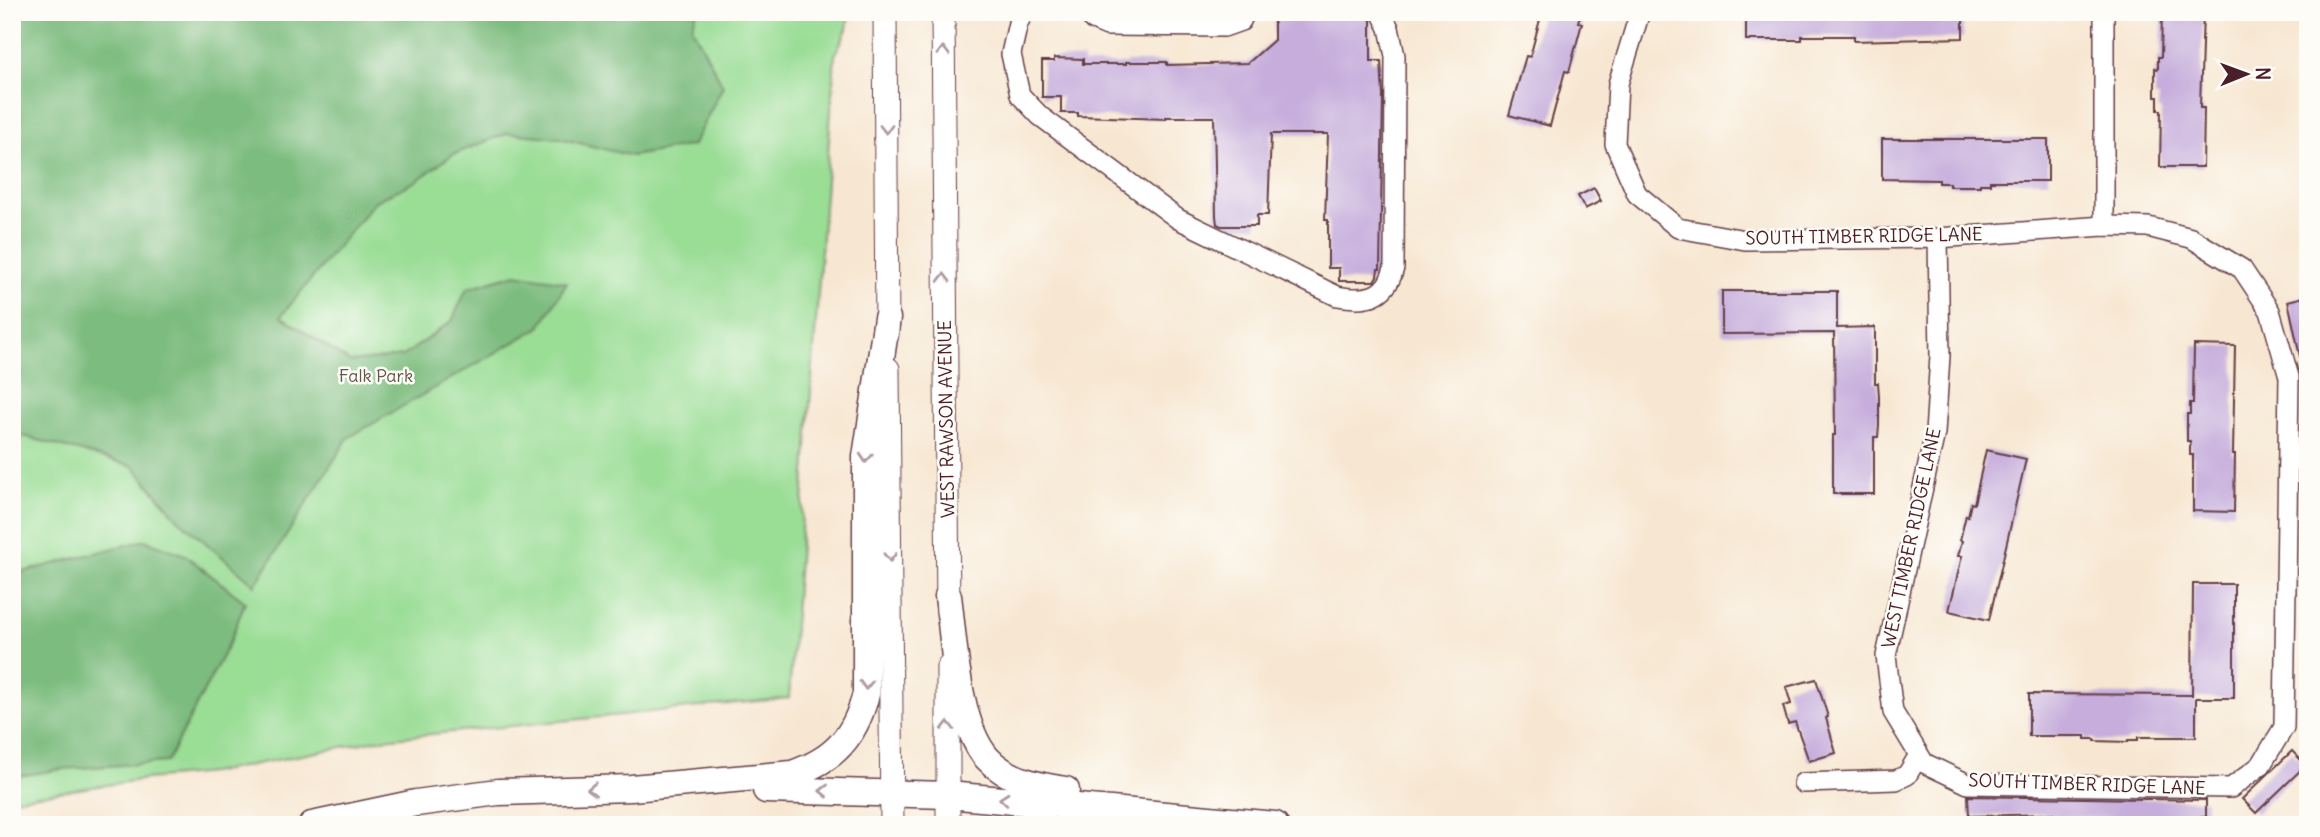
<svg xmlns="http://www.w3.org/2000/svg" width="2320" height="837" font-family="Delius,sans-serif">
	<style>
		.green { fill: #9add95; stroke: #727e60; stroke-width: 2 }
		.forest { fill: #7bbc7e; stroke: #626e54; stroke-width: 2 }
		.building { fill: #c6addc }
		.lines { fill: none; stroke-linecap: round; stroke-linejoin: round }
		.minor-casing { stroke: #643d44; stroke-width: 22 }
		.major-casing { stroke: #643d44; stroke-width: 25 }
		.highway-casing { stroke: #643d44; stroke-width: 29 }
		.minor { stroke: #fff; stroke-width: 19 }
		.major { stroke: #fff; stroke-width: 23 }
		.highway { stroke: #fff; stroke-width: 26 }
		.oneway { stroke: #ae9aa0 }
		.labels { text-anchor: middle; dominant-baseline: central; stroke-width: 5; stroke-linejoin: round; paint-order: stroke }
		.street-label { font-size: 18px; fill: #4a1f2b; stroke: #fdfcf7 }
		.park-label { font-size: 18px; fill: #62584b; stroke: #fdfcf7 }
	</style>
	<rect width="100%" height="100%" fill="#fdfcf7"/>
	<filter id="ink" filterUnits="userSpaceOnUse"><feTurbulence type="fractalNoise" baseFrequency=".0143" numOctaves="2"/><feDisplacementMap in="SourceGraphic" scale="14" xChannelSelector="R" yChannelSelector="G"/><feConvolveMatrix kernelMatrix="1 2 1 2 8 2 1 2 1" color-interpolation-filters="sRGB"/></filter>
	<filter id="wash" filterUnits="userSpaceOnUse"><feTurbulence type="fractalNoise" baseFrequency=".00686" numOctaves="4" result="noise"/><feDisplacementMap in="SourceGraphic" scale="28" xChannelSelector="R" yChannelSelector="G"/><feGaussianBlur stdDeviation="1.57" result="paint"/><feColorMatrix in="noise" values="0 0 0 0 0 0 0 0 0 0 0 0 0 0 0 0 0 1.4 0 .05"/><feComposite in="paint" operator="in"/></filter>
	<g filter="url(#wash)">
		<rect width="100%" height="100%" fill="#f7e7d2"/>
		<polygon class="green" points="12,12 849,12 847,29 835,55 789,698 382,739 211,773 146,779 12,799"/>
		<g class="forest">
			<polygon points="12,12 697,12 692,27 723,86 693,145 632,156 559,138 509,133 484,142 452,155 415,182 375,201 281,316 350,362 403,356 452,321 467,288 516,274 567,282 540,327 348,438 255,585 178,519 133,466 12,433"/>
			<polygon points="145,540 185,555 245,602 231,639 167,762 63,769 12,777 12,577 19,573"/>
		</g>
		<g id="blocks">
			<g class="building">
				<polygon points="1274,12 1369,14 1371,20 1371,61 1381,61 1383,96 1380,269 1378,269 1377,276 1374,281 1339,281 1339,268 1328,268 1328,220 1325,220 1328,134 1271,134 1268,215 1257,215 1257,226 1221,226 1217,224 1216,216 1214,117 1166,117 1166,119 1078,116 1078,113 1061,113 1061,97 1042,97 1042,61 1054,61 1054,58 1083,59 1083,64 1126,64 1126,62 1167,62 1167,65 1248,63 1274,40"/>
				<polygon points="1542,12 1581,12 1578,22 1582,23 1569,72 1565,71 1550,126 1509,115 1526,56 1530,57"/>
				<polygon points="1746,12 1963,12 1963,38 1854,41 1854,36 1802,36 1802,40 1746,40"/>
				<polygon points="2162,12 2203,12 2200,108 2204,108 2203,167 2160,167 2161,110 2158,110 2158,97 2155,97 2155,68 2158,69 2158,57 2161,57"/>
				<polygon points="1882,139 2048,139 2048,181 1990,181 1990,184 1980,184 1980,186 1949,186 1949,183 1939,183 1939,180 1882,179"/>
				<polygon points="1594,188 1601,201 1585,209 1578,196"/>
				<polygon points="1722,291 1837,291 1837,328 1875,327 1875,383 1878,383 1879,396 1879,425 1878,437 1874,437 1874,494 1833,494 1833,435 1835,435 1834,333 1722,334"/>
				<polygon points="2308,296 2308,360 2301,361 2288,301"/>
				<polygon points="2194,345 2235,346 2233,454 2235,454 2234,512 2193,511 2193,455 2190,455 2190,441 2187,441 2187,414 2190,414 2190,403 2193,403"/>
				<polygon points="1986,450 2026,459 1989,620 1949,611 1962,556 1958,556 1962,541 1960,540 1966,515 1968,516 1971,503 1974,504"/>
				<polygon points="2193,584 2234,584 2234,698 2196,698 2196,737 2138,737 2138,740 2128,740 2128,742 2095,741 2095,739 2085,739 2085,736 2029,736 2029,694 2192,695"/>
				<polygon points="1816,679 1828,717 1826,718 1836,753 1809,761 1795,722 1788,724 1783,706 1791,704 1786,687"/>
				<polygon points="2292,751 2306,765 2256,813 2242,799"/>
				<polygon points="1968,796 2206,800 2206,817 2125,818 2053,817 2053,814 1969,816"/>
			</g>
		</g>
	</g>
	<g filter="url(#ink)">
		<use href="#blocks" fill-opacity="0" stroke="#643d44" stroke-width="2"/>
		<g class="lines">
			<defs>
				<g id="minor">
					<path d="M1024 12 1018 23 1011 54 1020 95 1040 116 1178 219 1337 296C1365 301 1386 299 1394 268L1395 56 1389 28 1381 12"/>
					<polyline points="1091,12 1093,20 1107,26 1224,27 1241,21 1245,12"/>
					<polyline points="1640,12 1618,84 1615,144 1637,194 1678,228 1745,240 1938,238 2104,226 2148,227 2191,238 2242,269 2270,311 2289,377 2284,727 2261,765 2231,788 1968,784 1924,763 1893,712 1886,656 1935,433 1940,356 1938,238"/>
					<polyline points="2104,12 2104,226"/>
					<polyline points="1803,783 1896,780 1907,775 1919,755"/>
				</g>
				<g id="major">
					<polyline points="885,12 887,335"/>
					<polyline points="943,12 948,612"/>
					<polyline points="888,369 892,825"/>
					<polyline points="948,667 948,825"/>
				</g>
				<g id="highway">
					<path d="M948 596C954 641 957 724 987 758 1007 780 1038 786 1066 790"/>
					<polyline points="766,790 948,795 1275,825"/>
					<path d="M312 825 416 803 498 792 631 788 792 774C834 760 855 737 866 694V457L887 318"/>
				</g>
			</defs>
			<use href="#minor" class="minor-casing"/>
			<use href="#major" class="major-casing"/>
			<use href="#highway" class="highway-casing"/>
			<use href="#minor" class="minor"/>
			<use href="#major" class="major"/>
			<use href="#highway" class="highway"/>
		</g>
		<defs><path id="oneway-chevron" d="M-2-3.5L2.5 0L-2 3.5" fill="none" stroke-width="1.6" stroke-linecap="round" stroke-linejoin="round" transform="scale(1.75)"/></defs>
		<g class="oneway">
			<use href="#oneway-chevron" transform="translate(943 51) rotate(-90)"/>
			<use href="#oneway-chevron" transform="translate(886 129) rotate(90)"/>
			<use href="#oneway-chevron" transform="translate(944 278) rotate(-90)"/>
			<use href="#oneway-chevron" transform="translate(866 458) rotate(94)"/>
			<use href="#oneway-chevron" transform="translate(890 557) rotate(89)"/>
			<use href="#oneway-chevron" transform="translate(866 685) rotate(92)"/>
			<use href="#oneway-chevron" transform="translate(948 726) rotate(-90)"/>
			<use href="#oneway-chevron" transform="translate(592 789) rotate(179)"/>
			<use href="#oneway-chevron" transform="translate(824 791) rotate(-179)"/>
			<use href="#oneway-chevron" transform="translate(1004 799) rotate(-175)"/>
		</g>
	</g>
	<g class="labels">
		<g class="street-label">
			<text transform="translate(1864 236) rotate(-1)">SOUTH TIMBER RIDGE LANE</text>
			<text transform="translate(946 419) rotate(-91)">WEST RAWSON AVENUE</text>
			<text transform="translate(1911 538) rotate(-78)">WEST TIMBER RIDGE LANE</text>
			<text transform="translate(2087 784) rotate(2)">SOUTH TIMBER RIDGE LANE</text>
		</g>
		<g class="park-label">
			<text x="376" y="375">Falk Park</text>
		</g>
	</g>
	<rect width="2320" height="837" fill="none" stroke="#fdfcf7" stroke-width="42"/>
	<g transform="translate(2246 74) rotate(89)" stroke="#fdfcf7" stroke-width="5" paint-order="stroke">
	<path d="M0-5L12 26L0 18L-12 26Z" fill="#4a1f2b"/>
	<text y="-10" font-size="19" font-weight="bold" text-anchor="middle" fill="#4a1f2b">N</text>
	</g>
</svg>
